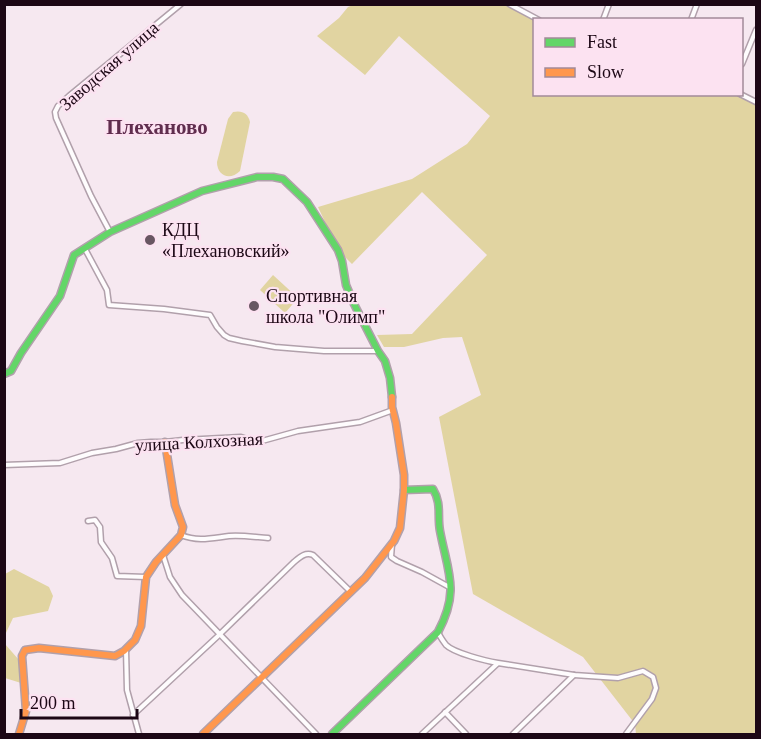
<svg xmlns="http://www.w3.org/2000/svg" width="761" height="739" font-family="Georgia,serif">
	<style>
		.green { fill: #e1d4a1 }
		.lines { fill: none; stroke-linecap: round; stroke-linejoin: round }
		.street-casing { stroke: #b1a0ab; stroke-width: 7 }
		.fast-casing { stroke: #b1a0ab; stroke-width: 9 }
		.slow-casing { stroke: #b1a0ab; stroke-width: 9 }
		.street { stroke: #fefcfd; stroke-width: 4 }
		.fast { stroke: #63d668; stroke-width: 6 }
		.slow { stroke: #ff974d; stroke-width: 6 }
		.poi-dot { fill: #685662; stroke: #fce2f1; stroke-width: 2 }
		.labels { text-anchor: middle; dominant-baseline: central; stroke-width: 4.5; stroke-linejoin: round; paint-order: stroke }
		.street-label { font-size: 18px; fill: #1c0715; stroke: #fce2f1 }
		.poi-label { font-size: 18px; fill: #1c0715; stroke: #fce2f1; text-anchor: start }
		.quarter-label { font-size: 21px; font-weight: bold; fill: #602d4e; stroke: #fce2f1 }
	</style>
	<rect width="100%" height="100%" fill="#f6e8f0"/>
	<g class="green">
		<polygon points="353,5 510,5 542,19 534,20 534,94 736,94 756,103 756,734 636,734 635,724 583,657 473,594 439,417 481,395 462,337 443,338 404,347 384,347 377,335 412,334 487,255 422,192 352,264 338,250 318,207 412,179 467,144 490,116 399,36 365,75 317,36 339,18 348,7"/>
		<path d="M233 112C242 110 248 113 250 122L240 171C230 181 217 176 217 162L228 119Z"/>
		<polygon points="273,275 298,298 285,313 260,290"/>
		<polygon points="14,569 49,587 53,596 48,611 13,618 5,635 5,574"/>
		<polygon points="5,644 19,660 21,683 5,678"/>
	</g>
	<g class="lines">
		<defs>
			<g id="street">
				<polyline points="509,4 539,20"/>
				<polyline points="603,20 609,4"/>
				<polyline points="691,20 697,4"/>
				<polyline points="742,64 756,30"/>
				<polyline points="740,94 756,102"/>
				<polyline points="110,232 91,196 56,118 55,112 58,106 69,96 181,4"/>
				<polyline points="85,249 107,290 109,305 164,309 210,315 217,327 224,335 229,338 242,341 275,347 324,351 377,351"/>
				<polyline points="4,465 60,463 92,453 116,449 138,443 151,442 165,442 183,440 241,437 256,442 262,441 298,431 360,422 393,410"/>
				<polyline points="88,521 95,520 100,527 101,542 112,558 117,576 146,577"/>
				<path d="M181 535C198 542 212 538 229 536 242 535 255 537 268 538"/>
				<polyline points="392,544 391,557 397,561 422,572 451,588"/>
				<polyline points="163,555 170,577 182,595 316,734"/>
				<path d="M438 632C440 637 443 641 446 645 454 653 486 661 498 663L574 675 618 678 643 671 653 677 656 688 652 699 626 734"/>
				<polyline points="126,650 127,690 139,734"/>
				<polyline points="445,712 466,734"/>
				<path d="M133 715 218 636 294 562C300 557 305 552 313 555L351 592"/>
				<polyline points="422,734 497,664"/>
				<polyline points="513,734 574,675"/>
			</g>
			<g id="fast">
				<polyline points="4,374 11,371 21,353 60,296 74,255 110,232 202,191 257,177 273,177 283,179 307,202 338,250 342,261 346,285 354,304 378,351 385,361 390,378 392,397"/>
				<path d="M332 734 438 632C460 591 448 573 440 531 437 515 442 504 433 489L404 490"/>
			</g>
			<g id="slow">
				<polyline points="19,734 26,711 22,656 25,650 39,648 115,656 124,651 135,640 141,626 146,577 156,562 181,535 183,527 175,505 165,442"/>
				<polyline points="203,734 365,578 394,541 400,528 404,490 404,475 396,423 392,407 392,397"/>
			</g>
		</defs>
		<use href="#street" class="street-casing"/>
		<use href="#fast" class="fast-casing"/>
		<use href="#slow" class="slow-casing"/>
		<use href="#street" class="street"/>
		<use href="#fast" class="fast"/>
		<use href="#slow" class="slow"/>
	</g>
	<g class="poi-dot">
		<circle cx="150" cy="240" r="6"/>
		<circle cx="254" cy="306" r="6"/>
	</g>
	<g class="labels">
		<g class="street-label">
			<text transform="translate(109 66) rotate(-41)">Заводская улица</text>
			<text transform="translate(199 442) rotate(-3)">улица Колхозная</text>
		</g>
		<g class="poi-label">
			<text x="162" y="230">КДЦ<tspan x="162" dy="21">«Плехановский»</tspan></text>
			<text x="266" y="296">Спортивная<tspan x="266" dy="21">школа "Олимп"</tspan></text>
		</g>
		<g class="quarter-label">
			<text x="157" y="127">Плеханово</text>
		</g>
	</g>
	<rect width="761" height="739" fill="none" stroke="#1c0715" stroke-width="12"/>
	<rect x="533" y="18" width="210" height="78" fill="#fce2f1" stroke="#a28a99" stroke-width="1.5"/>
	<rect x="545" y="38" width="30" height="9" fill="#63d668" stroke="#a28a99" stroke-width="1.5"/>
	<text x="587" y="48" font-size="18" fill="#1c0715">Fast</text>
	<rect x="545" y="68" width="30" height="9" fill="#ff974d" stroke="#a28a99" stroke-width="1.5"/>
	<text x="587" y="78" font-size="18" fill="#1c0715">Slow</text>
	<path d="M21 709v9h116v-9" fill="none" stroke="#1c0715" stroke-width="3"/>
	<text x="30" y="709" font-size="18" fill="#1c0715" stroke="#fce2f1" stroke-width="4.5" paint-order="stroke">200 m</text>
</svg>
